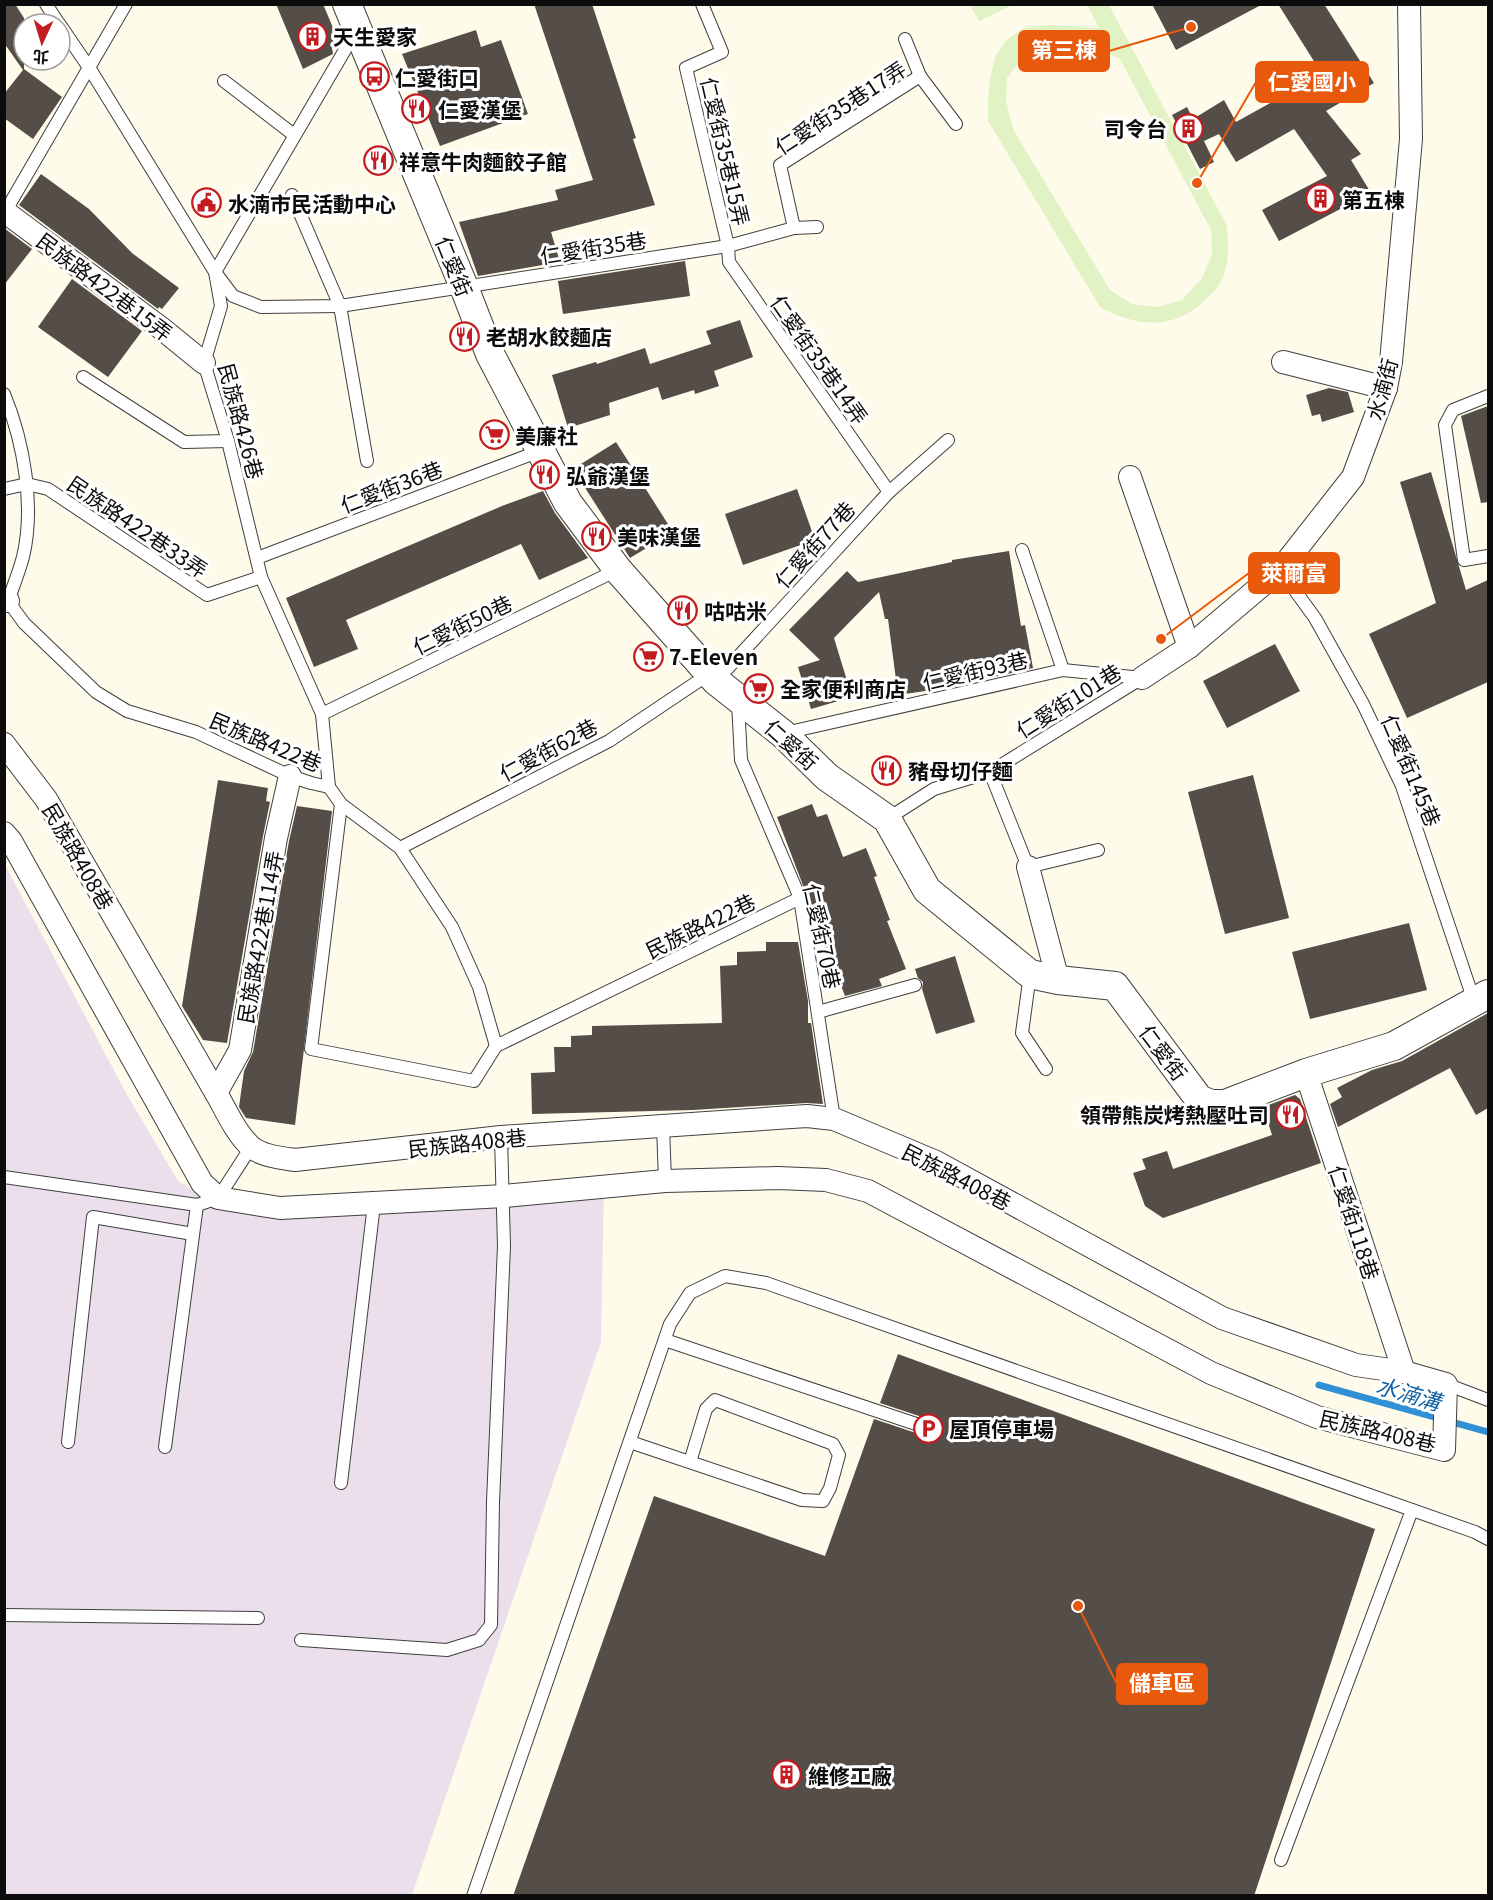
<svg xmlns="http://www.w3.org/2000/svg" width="1493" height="1900" font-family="Georgia,'Noto Sans TC',serif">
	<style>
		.industrial { fill: #eadfeb }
		.pitch { fill: #e1f2c5; fill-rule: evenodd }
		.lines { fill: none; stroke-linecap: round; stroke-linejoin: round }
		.stream { stroke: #2f90d5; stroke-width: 7 }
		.building { fill: #554d48 }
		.service-casing { stroke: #3f3f3f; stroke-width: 14 }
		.minor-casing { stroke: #3f3f3f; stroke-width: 24 }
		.tertiary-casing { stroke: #3f3f3f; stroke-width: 30 }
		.service { stroke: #fff; stroke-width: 12 }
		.minor { stroke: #fff; stroke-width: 22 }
		.tertiary { stroke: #fff; stroke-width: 28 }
		.labels { text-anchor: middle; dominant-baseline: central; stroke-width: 6; stroke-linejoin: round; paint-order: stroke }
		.poi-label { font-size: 21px; font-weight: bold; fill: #0c0c0c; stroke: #fff; text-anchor: start }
		.street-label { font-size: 21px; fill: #0c0c0c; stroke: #fff }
		.water-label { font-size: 22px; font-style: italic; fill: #0f60a4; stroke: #fff }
		.leader { fill: none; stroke: #e8590c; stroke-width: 2 }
		.callout-dot { fill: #e8590c; stroke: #fff; stroke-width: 2 }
		.callout { fill: #e8590c; stroke: #e8590c; stroke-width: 2 }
		.callout-label { font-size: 22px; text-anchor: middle; font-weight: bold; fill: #fff }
	</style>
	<rect width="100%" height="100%" fill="#fffbea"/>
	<polygon class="industrial" points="4,863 126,1093 178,1181 209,1198 245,1203 604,1180 601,1342 412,1895 5,1895"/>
	<g class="pitch">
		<polygon points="970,5 1013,5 979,21"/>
		<path d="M1087 5H1109L1227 226C1228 242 1230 266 1221 281 1218 288 1212 294 1206 299 1175 331 1136 327 1100 307L988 121V101L990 79 995 57 1007 39 1024 28 1049 25 1099 28ZM1070 44 1095 47 1120 59 1211 230 1212 254 1202 278 1182 300 1158 307 1132 304 1110 290 1014 131 1006 101 1007 78 1021 60 1039 47Z"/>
	</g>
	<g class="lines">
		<polyline class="stream" points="1319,1385 1488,1432"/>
	</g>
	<g class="building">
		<polygon points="4,4 15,4 24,18 24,69 62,97 33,139 4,118 4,94 23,70 4,43"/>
		<polygon points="276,4 323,4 336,35 332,37 335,47 332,48 333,54 303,69"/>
		<polygon points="534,4 592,4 636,138 633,139 655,205 551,232 560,262 478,276 459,222 558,200 555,190 593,180"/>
		<polygon points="1152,4 1263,4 1176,50"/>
		<polygon points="1278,4 1324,4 1374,83 1326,111 1361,154 1351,160 1371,193 1279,241 1262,210 1327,176 1294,129 1236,162 1219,134 1204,141 1214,162 1200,169 1172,115 1187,107 1193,119 1224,100 1236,122 1322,74"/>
		<polygon points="476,30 481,47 501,40 528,114 440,146 402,54"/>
		<polygon points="41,174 89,209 132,253 179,288 162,309 159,307 158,309 19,205"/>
		<polygon points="4,228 32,249 4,285"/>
		<polygon points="685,261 690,296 563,314 558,281"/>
		<polygon points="72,279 142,331 108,377 38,327"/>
		<polygon points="740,320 753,357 714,371 719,386 695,394 694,390 662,400 658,387 609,403 610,415 568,428 552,375 596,362 597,364 645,348 650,364 711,344 706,331"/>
		<polygon points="1329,388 1348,392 1354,412 1322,422 1320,414 1312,416 1306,395"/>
		<polygon points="1488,406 1488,502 1481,503 1461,416"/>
		<polygon points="616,442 673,532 630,558 573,469"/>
		<polygon points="1431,472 1466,590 1488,580 1488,682 1407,718 1369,634 1436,603 1400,482"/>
		<polygon points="797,489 815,540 743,565 725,514"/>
		<polygon points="543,491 555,513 588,558 539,580 521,544 346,620 358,649 314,667 286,598 502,506"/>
		<polygon points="1009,551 1021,626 1025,625 1033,668 946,688 898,695 888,619 885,619 879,592 834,638 852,697 811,709 798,667 820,660 789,630 847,571 858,582 952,562 952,560"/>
		<polygon points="1275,644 1300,691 1227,728 1203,681"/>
		<polygon points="1253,775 1289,918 1225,934 1188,792"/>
		<polygon points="218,780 268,788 266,801 270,802 263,836 227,1043 203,1040 182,1006"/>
		<polygon points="812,804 817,817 827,814 843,857 866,848 877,876 874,877 890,920 887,921 906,969 879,979 882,986 845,996 777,817"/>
		<polygon points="297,806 332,811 295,1125 246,1118 239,1107 244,1071 253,1052 289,841"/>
		<polygon points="1409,923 1427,990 1310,1019 1292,952"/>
		<polygon points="766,942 798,942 808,1001 808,1023 811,1023 823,1104 806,1103 693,1110 532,1114 531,1073 555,1072 554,1047 571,1047 571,1036 592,1035 592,1026 722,1023 720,966 737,965 737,952 766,951"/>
		<polygon points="955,956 975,1022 936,1034 922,989 923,982 918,978 915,969"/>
		<polygon points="1488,1013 1488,1108 1476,1115 1450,1068 1338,1127 1330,1104 1342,1097 1337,1088 1372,1070 1402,1061"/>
		<polygon points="1295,1095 1300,1099 1321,1163 1163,1218 1145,1206 1133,1173 1146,1169 1142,1159 1167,1151 1173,1169 1272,1135 1263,1107"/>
		<polygon points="898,1354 1375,1529 1254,1896 513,1896 654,1496 825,1556 874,1419 925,1436 930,1436 936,1431 936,1426 931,1420 880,1403"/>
	</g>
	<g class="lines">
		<defs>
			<g id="service">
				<polyline points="46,4 59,24"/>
				<polyline points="702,4 722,52 686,68 728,246 729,262 889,492"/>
				<polyline points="60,25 90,69 215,272 221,306 204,363 228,441 261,577 322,714 329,787"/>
				<polyline points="356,31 215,272 233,296 261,307 340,306 728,246 794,228 780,165 920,76 956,124"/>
				<polyline points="905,39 920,76"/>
				<polyline points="224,81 294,135"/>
				<polyline points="292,195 340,306 367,461"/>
				<polyline points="5,212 126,4"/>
				<polyline points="794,228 817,227"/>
				<polyline points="83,377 184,442 228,441"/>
				<path d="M4 394C24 442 35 507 23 557 19 572 13 587 8 601L24 623 96 692 127 711 196 732 290 776 311 783 329 787 341 804 400 848 452 927 479 987 496 1046 800 898"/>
				<polyline points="1488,396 1453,410 1445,425 1464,560 1488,556"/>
				<polyline points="4,489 27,484 48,489 207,595 261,577"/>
				<polyline points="1022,550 1063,670"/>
				<polyline points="257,558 540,451"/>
				<polyline points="1280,570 1315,618 1363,704 1402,786 1474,1001"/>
				<polyline points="716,681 889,492 948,440"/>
				<polyline points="738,702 741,760 800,898 834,1119"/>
				<polyline points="322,714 617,570"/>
				<polyline points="785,733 1063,670 1142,678"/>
				<polyline points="990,772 1028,867 1098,850"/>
				<polyline points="341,804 311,1049 474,1081 496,1046"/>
				<polyline points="887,819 934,789 990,772 1142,678"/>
				<polyline points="400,848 609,741 709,674"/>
				<polyline points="1030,974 1022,1033 1046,1069"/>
				<polyline points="818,1012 915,985"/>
				<polyline points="663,1126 665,1181"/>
				<polyline points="4,1177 197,1205 218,1198 251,1147"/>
				<polyline points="665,1340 928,1428"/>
				<polyline points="1446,1384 1488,1400"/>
				<polyline points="68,1442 93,1217 193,1234"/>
				<polyline points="630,1442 802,1500 823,1501 830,1488 839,1455 833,1444 715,1400 706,1409 690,1462"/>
				<polyline points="165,1447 197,1205"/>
				<polyline points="341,1483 374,1204"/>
				<polyline points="4,1615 258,1618"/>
				<polyline points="301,1640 447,1650 479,1640 491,1625 493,1502 504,1246 501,1137"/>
				<polyline points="1281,1860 1412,1510"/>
				<polyline points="473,1896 670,1324 690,1293 725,1276 766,1283 1475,1532 1488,1539"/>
			</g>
			<g id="minor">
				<polyline points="4,211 161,328 204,363"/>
				<polyline points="1283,362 1386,388"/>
				<polyline points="1130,477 1189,647"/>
				<polyline points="4,601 8,601"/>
				<polyline points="1142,678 1189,647 1280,570 1353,477 1386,388 1391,362 1411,139 1409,4"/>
				<path d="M4 744 46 799 216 1093C226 1110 235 1132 250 1146 261 1156 281 1158 295 1160L501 1137 807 1116 834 1119 936 1162 1222 1318 1356 1365 1404 1372 1446 1384 1444 1450 1317 1417 1211 1373 868 1191 826 1180 778 1178 665 1181 504 1196 280 1208 218 1198 202 1183 11 841 4 833"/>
				<polyline points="1028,867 1058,980"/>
				<polyline points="1306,1073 1404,1372"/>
				<polyline points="216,1093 240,1050 276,838 290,776"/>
			</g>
			<polyline id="tertiary" points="347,4 464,287 490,354 568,503 618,570 716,681 783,734 827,777 887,819 927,890 1030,974 1058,980 1115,986 1199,1099 1211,1104 1225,1104 1306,1073 1394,1046 1488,994"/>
		</defs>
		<use href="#service" class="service-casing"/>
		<use href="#minor" class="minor-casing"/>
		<use href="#tertiary" class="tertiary-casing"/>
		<use href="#service" class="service"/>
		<use href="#minor" class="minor"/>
		<use href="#tertiary" class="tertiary"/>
	</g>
	<defs>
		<symbol id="building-ring" viewBox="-11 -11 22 22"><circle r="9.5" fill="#fff" stroke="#c31c21" stroke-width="1.5"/><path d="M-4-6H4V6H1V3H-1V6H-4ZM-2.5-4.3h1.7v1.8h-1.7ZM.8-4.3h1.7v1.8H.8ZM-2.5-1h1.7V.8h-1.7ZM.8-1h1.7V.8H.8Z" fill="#c31c21"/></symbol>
		<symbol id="bus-ring" viewBox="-11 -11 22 22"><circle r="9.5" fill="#fff" stroke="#c31c21" stroke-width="1.5"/><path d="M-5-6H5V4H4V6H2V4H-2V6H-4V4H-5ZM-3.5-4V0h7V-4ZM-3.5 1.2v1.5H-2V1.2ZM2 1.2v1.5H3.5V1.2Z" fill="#c31c21"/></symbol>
		<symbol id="restaurant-ring" viewBox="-11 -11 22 22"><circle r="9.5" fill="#fff" stroke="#c31c21" stroke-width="1.5"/><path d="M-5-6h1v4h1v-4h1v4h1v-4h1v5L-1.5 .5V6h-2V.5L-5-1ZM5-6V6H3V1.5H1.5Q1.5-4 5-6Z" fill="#c31c21"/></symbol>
		<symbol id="civic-ring" viewBox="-11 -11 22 22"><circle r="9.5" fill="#fff" stroke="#c31c21" stroke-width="1.5"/><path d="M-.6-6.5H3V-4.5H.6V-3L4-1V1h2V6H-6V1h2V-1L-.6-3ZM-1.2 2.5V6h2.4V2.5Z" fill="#c31c21"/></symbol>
		<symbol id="supermarket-ring" viewBox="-11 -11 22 22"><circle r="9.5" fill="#fff" stroke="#c31c21" stroke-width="1.5"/><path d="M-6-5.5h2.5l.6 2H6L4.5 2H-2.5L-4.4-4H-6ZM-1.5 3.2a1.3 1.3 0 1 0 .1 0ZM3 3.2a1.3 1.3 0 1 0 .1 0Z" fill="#c31c21"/></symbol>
		<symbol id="parking-ring" viewBox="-11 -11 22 22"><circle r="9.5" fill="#fff" stroke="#c31c21" stroke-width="1.5"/><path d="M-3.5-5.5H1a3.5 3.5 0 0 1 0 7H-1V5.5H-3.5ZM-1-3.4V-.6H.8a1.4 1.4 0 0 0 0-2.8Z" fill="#c31c21"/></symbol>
	</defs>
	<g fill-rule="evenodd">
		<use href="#building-ring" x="296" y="20" width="33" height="33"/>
		<use href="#bus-ring" x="358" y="60" width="33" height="33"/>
		<use href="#restaurant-ring" x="400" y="92" width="33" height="33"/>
		<use href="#building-ring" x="1172" y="112" width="33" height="33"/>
		<use href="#restaurant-ring" x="362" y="144" width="33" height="33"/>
		<use href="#building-ring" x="1304" y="182" width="33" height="33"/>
		<use href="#civic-ring" x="190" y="186" width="33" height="33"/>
		<use href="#restaurant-ring" x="448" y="320" width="33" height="33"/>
		<use href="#supermarket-ring" x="478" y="418" width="33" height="33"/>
		<use href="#restaurant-ring" x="528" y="458" width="33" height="33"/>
		<use href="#restaurant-ring" x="580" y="520" width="33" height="33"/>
		<use href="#restaurant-ring" x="666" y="594" width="33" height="33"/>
		<use href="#supermarket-ring" x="632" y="640" width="33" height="33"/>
		<use href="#supermarket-ring" x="742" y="672" width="33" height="33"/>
		<use href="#restaurant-ring" x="870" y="754" width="33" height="33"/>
		<use href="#restaurant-ring" x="1274" y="1098" width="33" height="33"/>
		<use href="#parking-ring" x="912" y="1412" width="33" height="33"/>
		<use href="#building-ring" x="770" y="1758" width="33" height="33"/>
	</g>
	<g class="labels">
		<g class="poi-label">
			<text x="333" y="36">天生愛家</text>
			<text x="395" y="77">仁愛街口</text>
			<text x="438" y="109">仁愛漢堡</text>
			<text x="1167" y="128" text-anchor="end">司令台</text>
			<text x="399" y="161">祥意牛肉麵餃子館</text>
			<text x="1342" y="199">第五棟</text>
			<text x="228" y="203">水湳市民活動中心</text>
			<text x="486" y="336">老胡水餃麵店</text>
			<text x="515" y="435">美廉社</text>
			<text x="566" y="475">弘爺漢堡</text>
			<text x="617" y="536">美味漢堡</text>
			<text x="704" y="610">咕咕米</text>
			<text x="669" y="656">7-Eleven</text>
			<text x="780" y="688">全家便利商店</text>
			<text x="908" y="770">豬母切仔麵</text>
			<text x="1269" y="1114" text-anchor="end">領帶熊炭烤熱壓吐司</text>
			<text x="949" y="1428">屋頂停車場</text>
			<text x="808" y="1775">維修工廠</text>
		</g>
		<g class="street-label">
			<text transform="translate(840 107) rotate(-33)">仁愛街35巷17弄</text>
			<text transform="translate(726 151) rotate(77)">仁愛街35巷15弄</text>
			<text transform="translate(593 247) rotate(-9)">仁愛街35巷</text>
			<text transform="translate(455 266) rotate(68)">仁愛街</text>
			<text transform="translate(105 286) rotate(37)">民族路422巷15弄</text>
			<text transform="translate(820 359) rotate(55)">仁愛街35巷14弄</text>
			<text transform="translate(1381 389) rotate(-75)">水湳街</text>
			<text transform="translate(242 421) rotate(75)">民族路426巷</text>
			<text transform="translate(391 486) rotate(-21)">仁愛街36巷</text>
			<text transform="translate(138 526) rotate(34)">民族路422巷33弄</text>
			<text transform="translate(814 544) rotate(-48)">仁愛街77巷</text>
			<text transform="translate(462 624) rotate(-26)">仁愛街50巷</text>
			<text transform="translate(975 670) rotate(-13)">仁愛街93巷</text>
			<text transform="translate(1068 700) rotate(-32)">仁愛街101巷</text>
			<text transform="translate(266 741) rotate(23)">民族路422巷</text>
			<text transform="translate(792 744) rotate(42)">仁愛街</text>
			<text transform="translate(548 749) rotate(-28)">仁愛街62巷</text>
			<text transform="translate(1412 770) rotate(67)">仁愛街145巷</text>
			<text transform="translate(79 856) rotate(60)">民族路408巷</text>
			<text transform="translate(700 925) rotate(-26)">民族路422巷</text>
			<text transform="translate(823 936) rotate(78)">仁愛街70巷</text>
			<text transform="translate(259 937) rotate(-80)">民族路422巷114弄</text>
			<text transform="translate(1164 1052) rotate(53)">仁愛街</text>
			<text transform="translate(467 1142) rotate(-6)">民族路408巷</text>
			<text transform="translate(957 1176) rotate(27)">民族路408巷</text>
			<text transform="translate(1355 1222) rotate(72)">仁愛街118巷</text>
			<text transform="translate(1378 1430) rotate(13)">民族路408巷</text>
		</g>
		<g class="water-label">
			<text transform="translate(1409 1392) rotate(16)">水湳溝</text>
		</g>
	</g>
	<path class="leader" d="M1191 27L1109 51M1197 183L1256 82M1161 639L1249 573M1078 1606L1117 1684"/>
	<g class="callout-dot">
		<circle cx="1191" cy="27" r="6"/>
		<circle cx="1197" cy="183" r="6"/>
		<circle cx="1161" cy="639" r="6"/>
		<circle cx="1078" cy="1606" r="6"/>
	</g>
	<g class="callout">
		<rect x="1019" y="31" width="90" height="40" rx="6"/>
		<rect x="1256" y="62" width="112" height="40" rx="6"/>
		<rect x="1249" y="553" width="90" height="40" rx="6"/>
		<rect x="1117" y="1664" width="90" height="40" rx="6"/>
	</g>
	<g class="callout-label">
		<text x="1064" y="58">第三棟</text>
		<text x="1312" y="90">仁愛國小</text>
		<text x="1294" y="581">萊爾富</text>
		<text x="1162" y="1691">儲車區</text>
	</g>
	<rect width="1493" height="1900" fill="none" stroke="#0c0c0c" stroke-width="12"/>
	<g transform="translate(42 42) rotate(184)"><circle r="28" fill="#ffffff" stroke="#9e9e9e" stroke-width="1.5"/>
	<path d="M0-4.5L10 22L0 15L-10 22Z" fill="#c31c21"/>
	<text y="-9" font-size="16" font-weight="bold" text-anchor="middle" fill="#0c0c0c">北</text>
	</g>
</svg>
